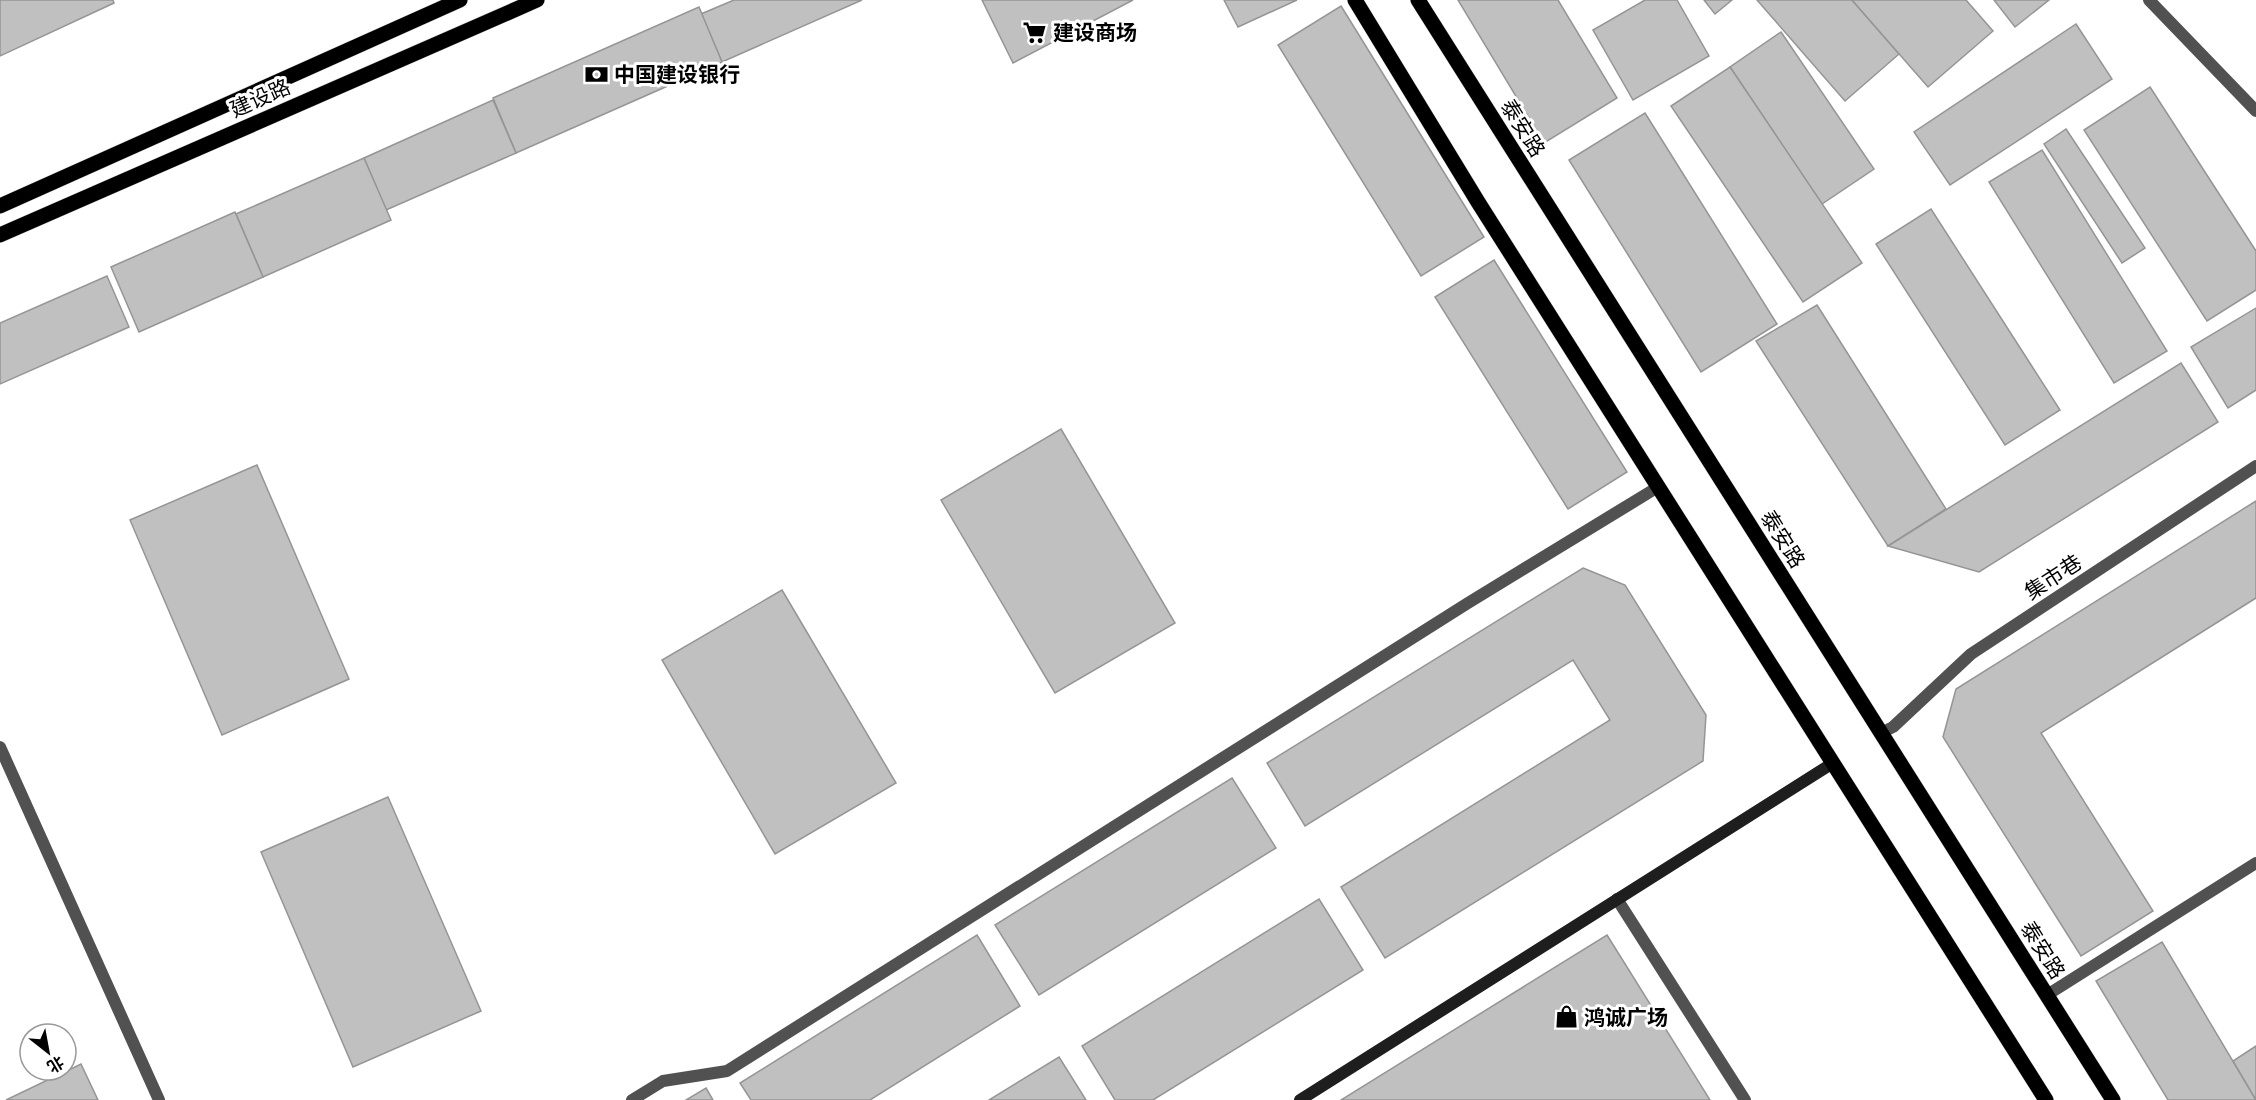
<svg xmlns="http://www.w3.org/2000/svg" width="2256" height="1100" font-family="'PT Sans Narrow','Noto Sans SC',sans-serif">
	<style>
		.building { fill: #c0c0c0; stroke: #959595; stroke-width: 1.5 }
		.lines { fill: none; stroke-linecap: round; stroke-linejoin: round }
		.primary-casing { stroke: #dbdbdb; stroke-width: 16 }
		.lane { stroke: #515151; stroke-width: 12 }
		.street { stroke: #515151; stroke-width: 12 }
		.secondary { stroke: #1e1e1e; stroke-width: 12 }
		.primary { stroke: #000; stroke-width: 15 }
		.labels { text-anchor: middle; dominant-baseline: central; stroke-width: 6; stroke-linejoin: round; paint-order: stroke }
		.poi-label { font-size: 21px; font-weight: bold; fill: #000; stroke: #fff; text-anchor: start }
		.street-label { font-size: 21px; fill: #000; stroke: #fff }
	</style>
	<rect width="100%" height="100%" fill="#fff"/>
	<g class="building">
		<polygon points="0,0 113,0 114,3 0,56"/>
		<polygon points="734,0 862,0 722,62 701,14"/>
		<polygon points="982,0 1133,0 1013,63"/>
		<polygon points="1224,0 1297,0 1238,27"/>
		<polygon points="1458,0 1558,0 1617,98 1544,143"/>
		<polygon points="1645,0 1677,0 1709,56 1633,100 1593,30"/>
		<polygon points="1704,0 1732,0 1715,14"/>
		<polygon points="1757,0 1852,0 1899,54 1845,101"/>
		<polygon points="1852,0 1966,0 1993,31 1928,87"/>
		<polygon points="1994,0 2049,0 2015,27"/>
		<polygon points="1341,6 1484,237 1421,276 1278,45"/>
		<polygon points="699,7 722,62 516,153 493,98"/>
		<polygon points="2076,24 2112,79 1950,185 1914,132"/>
		<polygon points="1781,32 1874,169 1822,204 1730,67"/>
		<polygon points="1730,67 1862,263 1803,302 1671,106"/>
		<polygon points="2150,87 2256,251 2256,290 2207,321 2084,130"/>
		<polygon points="493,100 516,153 386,210 364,158"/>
		<polygon points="1645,113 1777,324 1701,372 1569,160"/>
		<polygon points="2066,129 2145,248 2122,263 2044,144"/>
		<polygon points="2042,150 2167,351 2114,383 1989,182"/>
		<polygon points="364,158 391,220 263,277 236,214"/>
		<polygon points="1931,209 2060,410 2005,445 1876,244"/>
		<polygon points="235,212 263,277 139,332 111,267"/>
		<polygon points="1494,260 1627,472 1568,509 1435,297"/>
		<polygon points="107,276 129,327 0,384 0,323"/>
		<polygon points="1817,305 1946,509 1888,546 1756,341"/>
		<polygon points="2256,308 2256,390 2228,408 2191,347"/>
		<polygon points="2181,363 2218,422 1979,572 1888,546"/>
		<polygon points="1061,429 1175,623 1055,693 941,500"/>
		<polygon points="257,465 349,679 222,735 130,520"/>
		<polygon points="2256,501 2256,598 2041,733 2153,911 2081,956 1943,737 1956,689"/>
		<polygon points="1583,568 1625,585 1706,715 1703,761 1385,958 1341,887 1610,720 1573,660 1305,826 1267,763"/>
		<polygon points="782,590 896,783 775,854 662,660"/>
		<polygon points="1232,778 1276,848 1039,995 995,925"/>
		<polygon points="388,797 481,1011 353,1067 261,852"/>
		<polygon points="1319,899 1363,970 1153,1100 1115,1100 1082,1046"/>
		<polygon points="977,935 1020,1006 870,1100 751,1100 740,1083"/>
		<polygon points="1607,935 1710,1100 1341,1100"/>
		<polygon points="2162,942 2256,1100 2168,1100 2096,981"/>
		<polygon points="2256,1046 2256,1100 2233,1061"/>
		<polygon points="1059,1057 1086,1100 989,1100"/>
		<polygon points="81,1064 98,1100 6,1100"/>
		<polygon points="706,1088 713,1100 686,1100"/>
	</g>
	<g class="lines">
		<defs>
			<g id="primary">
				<polyline points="1355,0 1478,202 2046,1100"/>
				<polyline points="1418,0 2113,1100"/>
				<polyline points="0,206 460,0"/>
				<polyline points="0,235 537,0"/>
			</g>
		</defs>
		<use href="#primary" class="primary-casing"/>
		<g class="lane">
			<polyline points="1617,899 1745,1100"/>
			<polyline points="2047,995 2256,863"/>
		</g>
		<g class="street">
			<polyline points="2149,0 2256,111"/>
			<polyline points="1881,733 1893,727 1971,654 2256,466"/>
			<polyline points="0,747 159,1100"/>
			<polyline points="632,1100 663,1081 727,1071 1468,603 1658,487"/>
		</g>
		<polyline class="secondary" points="1300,1100 1833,763"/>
		<use href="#primary" class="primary"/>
	</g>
	<defs>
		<symbol id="supermarket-bare" viewBox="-9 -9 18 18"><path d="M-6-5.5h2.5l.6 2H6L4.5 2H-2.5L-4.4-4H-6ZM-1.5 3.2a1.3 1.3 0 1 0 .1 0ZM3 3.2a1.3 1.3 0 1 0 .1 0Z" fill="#000" stroke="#fff" stroke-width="2.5" paint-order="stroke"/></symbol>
		<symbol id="bank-bare" viewBox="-9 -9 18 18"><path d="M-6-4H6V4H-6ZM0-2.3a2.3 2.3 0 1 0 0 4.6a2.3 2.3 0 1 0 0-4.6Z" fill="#000" stroke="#fff" stroke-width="2.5" paint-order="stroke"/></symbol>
		<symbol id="shop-bare" viewBox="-9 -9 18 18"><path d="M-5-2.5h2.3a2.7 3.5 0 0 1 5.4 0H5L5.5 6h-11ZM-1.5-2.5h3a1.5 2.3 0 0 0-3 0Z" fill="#000" stroke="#fff" stroke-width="2.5" paint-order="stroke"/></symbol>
	</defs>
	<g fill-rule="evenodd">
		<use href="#supermarket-bare" x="1018" y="16" width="33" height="33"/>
		<use href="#bank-bare" x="580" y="58" width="33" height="33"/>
		<use href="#shop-bare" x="1550" y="1000" width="33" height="33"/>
	</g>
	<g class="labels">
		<g class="poi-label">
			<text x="1053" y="32">建设商场</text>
			<text x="614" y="74">中国建设银行</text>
			<text x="1584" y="1017">鸿诚广场</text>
		</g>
		<g class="street-label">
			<text transform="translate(260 98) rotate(-24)">建设路</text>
			<text transform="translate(1523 128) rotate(58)">泰安路</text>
			<text transform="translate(1783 539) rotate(58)">泰安路</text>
			<text transform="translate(2053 577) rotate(-33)">集市巷</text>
			<text transform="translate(2043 950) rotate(58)">泰安路</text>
		</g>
	</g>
	<g transform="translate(48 1052) rotate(149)"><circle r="28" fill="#ffffff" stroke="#999999" stroke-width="1.5"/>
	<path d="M0-4.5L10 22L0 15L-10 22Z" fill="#000000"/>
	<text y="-9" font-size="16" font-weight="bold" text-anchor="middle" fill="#000000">北</text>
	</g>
</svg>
